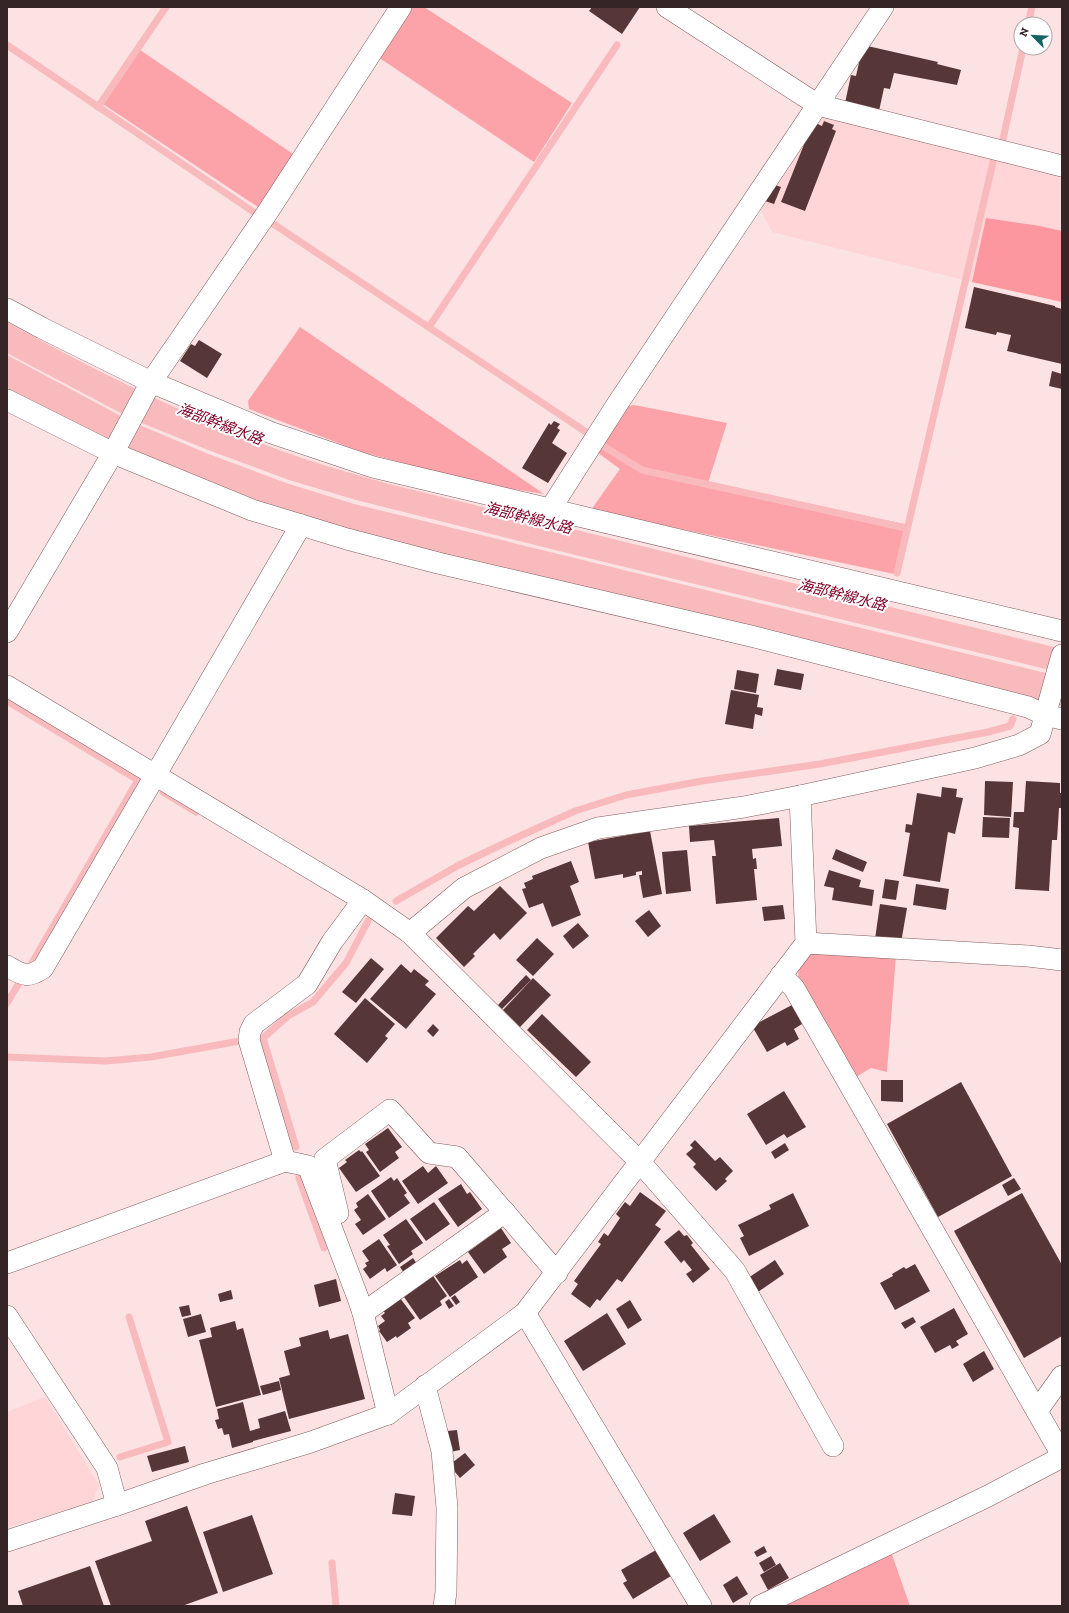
<svg xmlns="http://www.w3.org/2000/svg" width="1069" height="1613" font-family="'Zilla Slab','Noto Sans JP',serif">
	<style>
		.built { fill: #ffd5d7 }
		.green { fill: #fca2a9 }
		.forest { fill: #fc97a0 }
		.water { fill: #f9babd }
		.lines { fill: none; stroke-linecap: round; stroke-linejoin: round }
		.stream { stroke: #f9babd; stroke-width: 7 }
		.building { fill: #573638 }
		.minor-casing { stroke: #835e60; stroke-width: 22 }
		.minor { stroke: #fff; stroke-width: 21 }
		.labels { text-anchor: middle; dominant-baseline: central; stroke-width: 4; stroke-linejoin: round; paint-order: stroke }
		.water-label { font-size: 15px; font-style: italic; fill: #7f0027; stroke: #fff }
	</style>
	<rect width="100%" height="100%" fill="#fce2e3"/>
	<g class="built">
		<polygon points="823,115 1062,172 1062,231 1040,226 986,218 972,282 772,232 757,203"/>
		<polygon points="45,1397 99,1485 92,1502 7,1528 7,1412"/>
	</g>
	<g class="green">
		<polygon points="406,7 424,7 572,103 534,162 375,55"/>
		<polygon points="140,50 299,158 264,211 103,104"/>
		<polygon points="300,327 544,494 481,484 362,452 249,409 248,401"/>
		<polygon points="634,405 727,423 708,483 909,525 899,575 591,510 620,469 590,447 621,408"/>
		<polygon points="812,949 896,955 887,1072 871,1068 856,1077 798,978 799,963"/>
		<polygon points="890,1549 910,1606 773,1606"/>
	</g>
	<polygon class="forest" points="986,218 1040,226 1062,231 1062,302 972,282"/>
	<g class="water">
		<path d="M7 322C101 374 197 422 299 457 328 467 359 475 389 484L1062 649V673L559 551 356 500 289 480 208 450 132 419 7 353Z"/>
		<polygon points="7,355 130,421 206,453 286,483 354,504 1062,677 1062,706 756,632 352,531 258,501 171,469 40,408 7,389"/>
	</g>
	<g class="lines">
		<g class="stream">
			<polyline points="1028,24 1032,7"/>
			<polyline points="7,45 258,215"/>
			<polyline points="98,107 166,7"/>
			<polyline points="1003,139 1023,48"/>
			<polyline points="269,221 589,434"/>
			<polyline points="429,327 617,45"/>
			<polyline points="600,444 642,470 906,528"/>
			<polyline points="897,573 994,158"/>
			<polyline points="7,701 138,780 29,968"/>
			<polyline points="163,792 196,812"/>
			<polyline points="396,901 459,865 509,841 575,811 626,795 702,781 820,764 988,732 1010,726 1013,719"/>
			<polyline points="7,1003 19,983"/>
			<polyline points="7,1057 106,1061 151,1057 240,1041"/>
			<polyline points="296,1147 263,1038 288,1016 313,1002 346,963 368,921"/>
			<polyline points="299,1178 324,1248"/>
			<polyline points="120,1457 168,1442 129,1317"/>
			<polyline points="332,1563 336,1606"/>
		</g>
	</g>
	<g class="building">
		<polygon points="592,7 640,7 622,34 589,11"/>
		<polygon points="863,45 938,62 937,64 961,70 957,85 894,73 890,89 884,88 879,111 845,103 851,75 856,76"/>
		<polygon points="824,121 834,125 832,129 836,131 805,211 781,202 813,122 822,126"/>
		<polygon points="772,184 781,187 774,204 765,201"/>
		<polygon points="974,287 1055,306 1055,307 1062,309 1062,364 1007,351 1011,335 997,332 996,335 965,328"/>
		<polygon points="199,340 222,354 207,378 180,361 191,344 195,346"/>
		<polygon points="1052,371 1062,374 1062,389 1049,386"/>
		<polygon points="554,421 560,424 557,428 560,430 552,443 567,453 548,483 522,468 549,423 551,425"/>
		<polygon points="777,669 804,674 801,690 774,685"/>
		<polygon points="737,670 759,674 756,693 734,689"/>
		<polygon points="731,690 759,695 757,707 763,708 762,716 755,714 753,729 725,724"/>
		<polygon points="985,781 1013,782 1011,817 984,815"/>
		<polygon points="1026,781 1060,783 1060,793 1062,793 1062,808 1059,808 1057,840 1052,840 1049,891 1015,889 1019,828 1013,827 1014,812 1024,812"/>
		<polygon points="942,787 957,789 956,797 963,798 955,834 948,832 940,882 903,876 910,833 905,832 906,824 912,825 917,793 941,797"/>
		<polygon points="983,817 1010,818 1009,838 982,837"/>
		<polygon points="779,818 782,846 752,849 753,859 756,858 757,869 754,869 757,900 716,904 712,856 716,856 714,840 690,842 689,826"/>
		<polygon points="650,831 662,894 643,898 639,875 642,875 642,871 636,872 636,875 623,878 623,874 595,879 588,842"/>
		<polygon points="836,849 867,862 863,872 832,859"/>
		<polygon points="687,850 691,891 666,894 662,852"/>
		<polygon points="571,861 579,882 570,886 581,915 552,927 543,903 529,908 522,889 526,888 524,883 533,879 532,876"/>
		<polygon points="829,870 861,880 859,887 874,890 872,906 832,900 834,888 824,886"/>
		<polygon points="885,879 899,881 896,900 882,898"/>
		<polygon points="916,884 949,889 946,910 913,905"/>
		<polygon points="500,886 527,913 500,940 494,933 473,954 475,956 464,967 436,938 468,906 474,911"/>
		<polygon points="880,904 907,908 901,943 875,939"/>
		<polygon points="783,905 785,919 764,921 762,907"/>
		<polygon points="649,910 661,926 648,937 635,921"/>
		<polygon points="578,923 589,936 573,949 563,936"/>
		<polygon points="537,938 554,954 533,976 516,960"/>
		<polygon points="371,958 384,969 356,1003 342,992"/>
		<polygon points="401,964 411,973 414,969 429,981 425,985 436,994 406,1029 370,999"/>
		<polygon points="526,975 531,980 502,1009 498,1005"/>
		<polygon points="533,978 551,995 520,1027 503,1010"/>
		<polygon points="365,998 395,1024 385,1036 388,1038 367,1063 334,1034"/>
		<polygon points="792,1005 802,1024 794,1029 799,1039 787,1046 785,1042 767,1052 752,1026"/>
		<polygon points="542,1014 591,1062 576,1077 527,1030"/>
		<polygon points="433,1024 439,1030 433,1037 427,1031"/>
		<polygon points="881,1080 903,1080 903,1102 881,1101"/>
		<polygon points="961,1082 1012,1176 938,1217 887,1124"/>
		<polygon points="784,1091 806,1127 787,1138 784,1134 766,1145 747,1114"/>
		<polygon points="388,1128 402,1147 395,1152 399,1158 380,1172 366,1152 369,1150 365,1144"/>
		<polygon points="695,1140 715,1161 720,1157 733,1171 725,1179 727,1181 716,1191 693,1167 696,1164 686,1154 693,1148 690,1145"/>
		<polygon points="785,1143 789,1150 775,1159 771,1152"/>
		<polygon points="359,1150 361,1152 362,1151 380,1176 356,1192 339,1168 347,1162 345,1160"/>
		<polygon points="423,1166 428,1173 436,1166 448,1183 418,1204 402,1181"/>
		<polygon points="391,1177 394,1181 397,1178 407,1193 404,1195 410,1203 389,1218 371,1191"/>
		<polygon points="1014,1178 1021,1189 1008,1196 1002,1185"/>
		<polygon points="461,1184 467,1194 470,1192 482,1209 458,1227 438,1199"/>
		<polygon points="640,1192 666,1211 655,1225 661,1229 622,1282 617,1279 600,1301 597,1299 590,1308 571,1294 578,1284 574,1281 601,1244 598,1242 604,1233 608,1236 620,1218 616,1214 625,1202 630,1206"/>
		<polygon points="793,1193 809,1226 749,1256 740,1238 744,1236 738,1225 771,1209 769,1205"/>
		<polygon points="1022,1193 1062,1265 1062,1336 1024,1358 954,1231"/>
		<polygon points="368,1194 386,1219 363,1235 355,1224 361,1220 354,1210 358,1207 356,1203"/>
		<polygon points="434,1202 450,1224 426,1241 410,1219"/>
		<polygon points="406,1219 423,1243 411,1251 413,1254 399,1264 387,1246 390,1245 383,1235"/>
		<polygon points="501,1228 511,1243 502,1249 507,1257 484,1274 468,1252"/>
		<polygon points="679,1230 684,1236 687,1235 693,1243 691,1245 710,1269 693,1283 686,1274 692,1270 684,1260 681,1263 664,1242"/>
		<polygon points="379,1239 397,1265 387,1272 385,1268 370,1279 363,1269 367,1266 365,1263 369,1261 362,1251"/>
		<polygon points="413,1258 417,1264 404,1273 400,1267"/>
		<polygon points="460,1260 462,1264 467,1260 478,1277 450,1297 435,1276"/>
		<polygon points="775,1260 784,1274 758,1292 748,1278"/>
		<polygon points="915,1264 930,1291 895,1310 880,1283 893,1276 892,1274 904,1267 906,1269"/>
		<polygon points="433,1276 447,1296 440,1301 442,1305 420,1320 404,1297"/>
		<polygon points="336,1279 341,1301 319,1307 314,1285"/>
		<polygon points="231,1290 233,1299 220,1302 218,1294"/>
		<polygon points="455,1295 460,1302 456,1305 451,1298"/>
		<polygon points="400,1298 415,1318 408,1323 411,1328 397,1338 396,1336 387,1342 379,1331 380,1330 378,1326 385,1321 381,1316 385,1313 383,1311"/>
		<polygon points="449,1299 454,1306 449,1309 445,1302"/>
		<polygon points="630,1300 642,1320 628,1329 616,1309"/>
		<polygon points="189,1305 191,1315 182,1317 179,1307"/>
		<polygon points="954,1308 968,1334 956,1341 959,1345 952,1349 950,1345 935,1353 920,1327"/>
		<polygon points="607,1313 626,1344 583,1371 564,1341"/>
		<polygon points="201,1314 206,1332 188,1337 183,1319"/>
		<polygon points="913,1317 916,1322 905,1329 901,1323"/>
		<polygon points="235,1321 237,1330 243,1328 261,1395 216,1407 199,1340 212,1337 210,1328"/>
		<polygon points="328,1330 330,1339 348,1334 365,1399 289,1419 279,1378 290,1375 284,1351 301,1346 299,1338"/>
		<polygon points="984,1351 994,1369 973,1382 963,1364"/>
		<polygon points="279,1381 281,1390 263,1395 260,1386"/>
		<polygon points="243,1402 250,1431 260,1428 258,1419 285,1411 291,1431 253,1441 253,1442 232,1448 229,1434 224,1435 222,1428 218,1429 215,1420 219,1419 217,1409"/>
		<polygon points="457,1430 460,1450 450,1452 447,1431"/>
		<polygon points="185,1446 189,1462 152,1472 147,1456"/>
		<polygon points="465,1453 475,1465 460,1478 449,1465"/>
		<polygon points="395,1493 415,1496 412,1516 392,1514"/>
		<polygon points="187,1506 218,1593 182,1606 111,1606 95,1561 152,1541 145,1521"/>
		<polygon points="714,1514 731,1542 700,1561 683,1533"/>
		<polygon points="252,1515 273,1574 223,1592 203,1532"/>
		<polygon points="764,1546 767,1552 757,1557 754,1552"/>
		<polygon points="656,1550 671,1576 633,1599 623,1583 627,1581 621,1570"/>
		<polygon points="771,1556 776,1565 764,1572 759,1563"/>
		<polygon points="780,1563 789,1578 768,1590 760,1575"/>
		<polygon points="90,1566 104,1606 23,1606 18,1591"/>
		<polygon points="737,1576 748,1594 733,1603 723,1585"/>
	</g>
	<g class="lines">
		<defs>
			<g id="minor">
				<polyline points="667,7 818,105 1062,166"/>
				<polyline points="7,309 42,328 151,382 272,433 373,467 1062,631"/>
				<polyline points="7,400 113,453 252,510 347,539 438,563 755,637 1028,707 1045,715 1062,719"/>
				<polyline points="551,508 618,403 883,7"/>
				<polyline points="7,632 113,453 151,382 267,213 401,7"/>
				<polyline points="7,686 363,900 410,933 464,888 541,848 598,828 744,807 800,796 975,758 1019,745 1040,734 1062,655"/>
				<polyline points="363,900 332,942 307,984 254,1024 250,1032 249,1040 285,1161 308,1166 358,1298 363,1313 388,1414"/>
				<polyline points="410,933 640,1162 735,1271 833,1446"/>
				<polyline points="806,943 1028,956 1062,960"/>
				<path d="M7 966C23 975 27 979 43 968L301 525"/>
				<polyline points="781,975 794,988 1062,1455"/>
				<polyline points="338,1213 325,1159 390,1110 429,1153 457,1157 557,1273"/>
				<polyline points="7,1263 285,1161"/>
				<polyline points="363,1313 505,1212"/>
				<polyline points="525,1313 701,1606"/>
				<polyline points="7,1316 107,1468 117,1505"/>
				<polyline points="425,1386 442,1451 447,1508 446,1592 444,1606"/>
				<polyline points="1037,1411 1062,1376"/>
				<polyline points="7,1541 117,1505 205,1474 311,1442 388,1414 525,1313 806,943 800,796"/>
				<polyline points="760,1606 988,1496 1062,1457"/>
			</g>
		</defs>
		<use href="#minor" class="minor-casing"/>
		<use href="#minor" class="minor"/>
	</g>
	<g class="labels">
		<g class="water-label">
			<text transform="translate(220 424) rotate(21)">海部幹線水路</text>
			<text transform="translate(528 518) rotate(14)">海部幹線水路</text>
			<text transform="translate(842 595) rotate(14)">海部幹線水路</text>
		</g>
	</g>
	<rect width="1069" height="1613" fill="none" stroke="#352526" stroke-width="16"/>
	<g transform="translate(1033 36) rotate(294)"><circle r="19" fill="#ffffff" stroke="#aea8a8"/>
	<path d="M0-3L7 15L0 10L-7 15Z" fill="#136363"/>
	<text y="-6" font-size="11" font-weight="bold" text-anchor="middle" fill="#352526">N</text>
	</g>
</svg>
